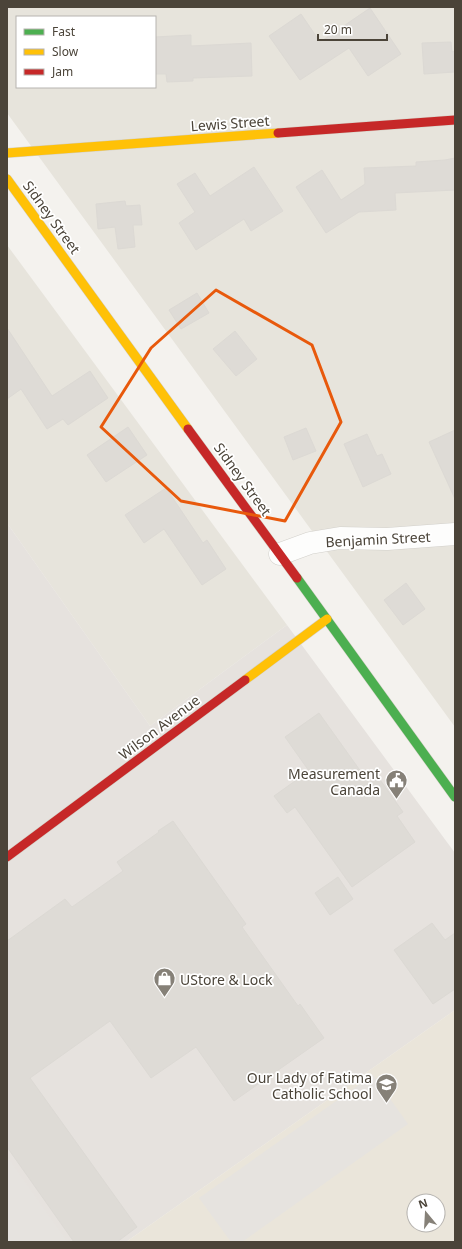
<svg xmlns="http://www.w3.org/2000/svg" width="462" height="1249" font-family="'Noto Sans',sans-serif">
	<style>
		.residential { fill: #e7e4dc; fill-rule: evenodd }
		.industrial { fill: #e6e2de }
		.education { fill: #eae5da; fill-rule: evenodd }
		.parking { fill: #e6e3df }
		.building { fill: #dedbd6; stroke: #dcd9d4 }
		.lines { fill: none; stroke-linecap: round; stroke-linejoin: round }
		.street-casing { stroke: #d2d0cb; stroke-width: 23 }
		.fast-casing { stroke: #d3cfc5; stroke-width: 10 }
		.slow-casing { stroke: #d3cfc5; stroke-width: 10 }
		.jam-casing { stroke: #d3cfc5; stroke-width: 10 }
		.street { stroke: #fdfdfc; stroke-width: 22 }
		.fast { stroke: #4caf50; stroke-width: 9 }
		.slow { stroke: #ffc107; stroke-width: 9 }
		.jam { stroke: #c62828; stroke-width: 9 }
		.marked { fill: none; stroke: #e8590c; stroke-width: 3; stroke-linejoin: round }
		.labels { text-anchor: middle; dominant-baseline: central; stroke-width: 3.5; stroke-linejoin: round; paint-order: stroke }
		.street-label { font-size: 14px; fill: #4b4439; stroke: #fff }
		.poi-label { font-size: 14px; fill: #4b4439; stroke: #fff; text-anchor: end }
	</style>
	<rect width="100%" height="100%" fill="#f4f2ee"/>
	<g class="residential">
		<path d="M7 7H455V727L7 113ZM17 17H155V87H17Z"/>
		<polygon points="7,245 287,625 150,726 7,523"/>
	</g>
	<polygon class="industrial" points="7,523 150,726 287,625 455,853 455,1010 126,1242 7,1242"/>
	<path class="education" d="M455 1010V1242H126ZM414 1201H438V1225H414Z"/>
	<g class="parking">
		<polygon points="373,1075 408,1124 242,1242 231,1242 199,1198"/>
		<polygon points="7,1156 68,1242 7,1242"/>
	</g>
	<g class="building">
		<polygon points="370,8 401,54 368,76 349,48 300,80 269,36 301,14 320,42"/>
		<polygon points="191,35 191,46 251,43 252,76 193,78 193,81 167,82 166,74 155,74 155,37"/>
		<polygon points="451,42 452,52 455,51 455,72 424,74 422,43"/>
		<polygon points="455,158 455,190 395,193 396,210 359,212 326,233 296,187 322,170 341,200 365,184 364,168 416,166 416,162 445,160"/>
		<polygon points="254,167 283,211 251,231 244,219 196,250 179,223 195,212 177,184 195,173 210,196"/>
		<polygon points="125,201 126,206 140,205 142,225 133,225 135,247 118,249 115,227 98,229 96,204"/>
		<polygon points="197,293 209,313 181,329 169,310"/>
		<polygon points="7,328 52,396 90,371 108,398 68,425 63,419 47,429 21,389 7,399"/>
		<polygon points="235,331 257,359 236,376 213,349"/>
		<polygon points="128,427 147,455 106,482 87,455"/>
		<polygon points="306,428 316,451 293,460 284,437"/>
		<polygon points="455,430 455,499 429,442"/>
		<polygon points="367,434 377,456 382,454 391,474 363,487 344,444"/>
		<polygon points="166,488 203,543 207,540 226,569 202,585 164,529 144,543 125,515"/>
		<polygon points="406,583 425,609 403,625 384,600"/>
		<polygon points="319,713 369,783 378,777 403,812 397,816 415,842 352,887 295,807 287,813 274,796 309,771 285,737"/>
		<polygon points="173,821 246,924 242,927 298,1006 300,1004 324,1038 234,1101 196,1047 151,1078 110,1021 30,1078 137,1227 117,1242 74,1242 7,1147 7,941 65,899 72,907 123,871 117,862 159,832 158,831"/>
		<polygon points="338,877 353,899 330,915 315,893"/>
		<polygon points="432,923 445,940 455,933 455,989 433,1004 394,950"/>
	</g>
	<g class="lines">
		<defs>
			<polyline id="street" points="280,554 310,543 340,538 387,539 455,534"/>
			<polyline id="fast" points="297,578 455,797"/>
			<g id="slow">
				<polyline points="7,153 278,133"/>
				<polyline points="7,179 188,429"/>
				<polyline points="245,680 327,619"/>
			</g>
			<g id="jam">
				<polyline points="278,133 455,120"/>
				<polyline points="188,429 297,578"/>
				<polyline points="7,857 245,680"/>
			</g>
		</defs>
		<use href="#street" class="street-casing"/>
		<use href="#fast" class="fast-casing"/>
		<use href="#slow" class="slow-casing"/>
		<use href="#jam" class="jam-casing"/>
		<use href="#street" class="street"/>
		<use href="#fast" class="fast"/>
		<use href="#slow" class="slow"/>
		<use href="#jam" class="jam"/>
	</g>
	<path class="marked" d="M216 290 312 345 341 422 285 521 181 501 101 427 151 348Z"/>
	<defs>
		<symbol id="civic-pin" viewBox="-11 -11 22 30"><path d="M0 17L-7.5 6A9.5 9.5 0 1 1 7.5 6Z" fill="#868178" stroke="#fff"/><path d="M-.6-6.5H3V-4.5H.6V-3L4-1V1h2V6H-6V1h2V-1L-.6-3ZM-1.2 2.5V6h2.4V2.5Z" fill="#fff"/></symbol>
		<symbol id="shop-pin" viewBox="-11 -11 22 30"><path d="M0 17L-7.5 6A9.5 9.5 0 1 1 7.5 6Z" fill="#868178" stroke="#fff"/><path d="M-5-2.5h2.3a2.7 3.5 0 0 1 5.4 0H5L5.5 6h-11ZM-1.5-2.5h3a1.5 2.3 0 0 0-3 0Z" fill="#fff"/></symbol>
		<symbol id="school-pin" viewBox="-11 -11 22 30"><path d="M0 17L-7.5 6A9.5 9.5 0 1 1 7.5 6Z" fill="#868178" stroke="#fff"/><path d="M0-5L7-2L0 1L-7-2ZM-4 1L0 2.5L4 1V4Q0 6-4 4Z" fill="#fff"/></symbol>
	</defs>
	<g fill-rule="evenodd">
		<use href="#civic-pin" x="384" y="768" width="25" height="34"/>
		<use href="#shop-pin" x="152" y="966" width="25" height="34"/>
		<use href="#school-pin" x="374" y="1072" width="25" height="34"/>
	</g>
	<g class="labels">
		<g class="street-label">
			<text transform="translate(230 123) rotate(-4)">Lewis Street</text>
			<text transform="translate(52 217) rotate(54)">Sidney Street</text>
			<text transform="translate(243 479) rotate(54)">Sidney Street</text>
			<text transform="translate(378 539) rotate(-3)">Benjamin Street</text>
			<text transform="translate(159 727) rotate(-37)">Wilson Avenue</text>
		</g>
		<g class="poi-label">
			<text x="380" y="773">Measurement<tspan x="380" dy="16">Canada</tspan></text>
			<text x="180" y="979" text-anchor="start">UStore &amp; Lock</text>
			<text x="372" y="1077">Our Lady of Fatima<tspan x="372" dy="16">Catholic School</tspan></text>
		</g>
	</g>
	<rect width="462" height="1249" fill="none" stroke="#4b4439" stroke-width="16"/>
	<rect x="16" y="16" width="140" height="72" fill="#ffffff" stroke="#b7b4b0"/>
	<rect x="24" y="29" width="20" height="6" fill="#4caf50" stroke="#b7b4b0"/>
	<text x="52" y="36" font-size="12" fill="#4b4439">Fast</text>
	<rect x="24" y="49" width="20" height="6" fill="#ffc107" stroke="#b7b4b0"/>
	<text x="52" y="56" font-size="12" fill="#4b4439">Slow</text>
	<rect x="24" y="69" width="20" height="6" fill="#c62828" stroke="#b7b4b0"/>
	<text x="52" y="76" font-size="12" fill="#4b4439">Jam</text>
	<g transform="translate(426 1213) rotate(342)"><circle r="19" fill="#ffffff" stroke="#b7b4b0"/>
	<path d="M0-3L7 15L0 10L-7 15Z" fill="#868178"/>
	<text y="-6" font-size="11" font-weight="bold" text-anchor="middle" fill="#4b4439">N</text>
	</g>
	<path d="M318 34v6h69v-6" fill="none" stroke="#4b4439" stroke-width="2"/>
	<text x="324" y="34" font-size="12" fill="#4b4439" stroke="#ffffff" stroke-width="3" paint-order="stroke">20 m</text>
</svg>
